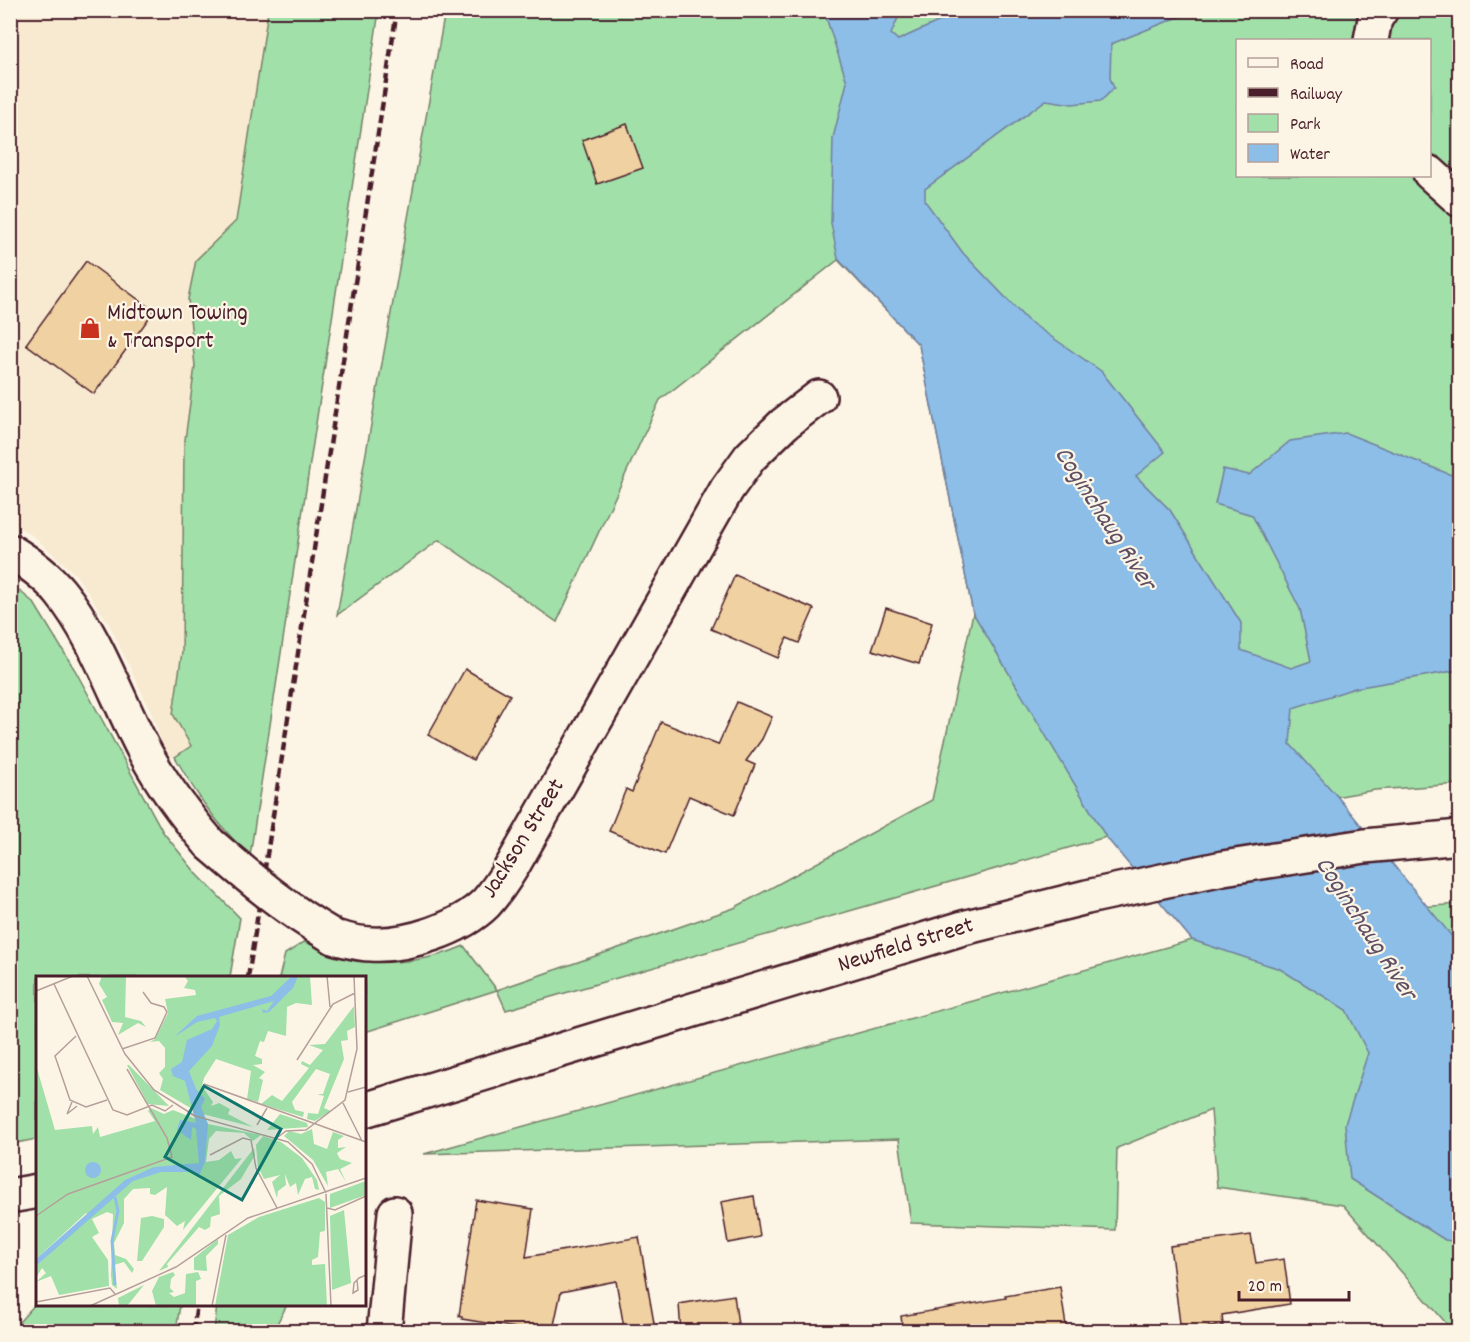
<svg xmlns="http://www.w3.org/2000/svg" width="1470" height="1342" font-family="Dekko,sans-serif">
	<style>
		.built { fill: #f8ead1 }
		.green { fill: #a1e0a8; stroke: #76806a; stroke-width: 1.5; fill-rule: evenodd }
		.water { fill: #8cbee8; stroke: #727e9c; stroke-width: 1.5 }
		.building { fill: #f0d1a2; stroke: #4a1f2b; stroke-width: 1.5 }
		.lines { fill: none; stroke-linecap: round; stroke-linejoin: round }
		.minor-casing { stroke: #4a1f2b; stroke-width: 38 }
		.major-casing { stroke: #4a1f2b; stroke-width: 38 }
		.minor { stroke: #fcf5e5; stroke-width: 33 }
		.major { stroke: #fcf5e5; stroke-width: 33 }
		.rail { stroke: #4a1f2b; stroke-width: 4.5; stroke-dasharray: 9 4.5; stroke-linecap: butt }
		.minor-bridge-casing { stroke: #4a1f2b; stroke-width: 38; stroke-linecap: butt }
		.minor-bridge { stroke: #fcf5e5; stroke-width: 33 }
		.labels { text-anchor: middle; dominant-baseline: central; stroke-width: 4.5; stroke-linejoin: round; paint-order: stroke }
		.poi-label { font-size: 24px; fill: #4a1f2b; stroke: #fcf5e5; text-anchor: start }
		.street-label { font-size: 24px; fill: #4a1f2b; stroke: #fcf5e5 }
		.water-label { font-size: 26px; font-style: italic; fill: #5e4f64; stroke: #fcf5e5 }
		.inset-river { fill: none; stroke: #8cbee8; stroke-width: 3 }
		.inset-road { fill: none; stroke: #b59f9b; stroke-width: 1.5 }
		.view { fill: #0f766e; fill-opacity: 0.15; stroke: #0f766e; stroke-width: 3 }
		.inset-edge { fill: none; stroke: #4a1f2b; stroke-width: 3 }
	</style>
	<rect width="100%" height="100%" fill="#fcf5e5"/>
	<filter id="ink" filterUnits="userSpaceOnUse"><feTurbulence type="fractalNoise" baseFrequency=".0167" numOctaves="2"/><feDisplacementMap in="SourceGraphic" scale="12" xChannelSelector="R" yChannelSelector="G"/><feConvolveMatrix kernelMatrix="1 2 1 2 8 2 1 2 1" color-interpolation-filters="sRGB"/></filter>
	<g filter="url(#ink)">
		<polygon class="built" points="10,11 268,11 236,222 196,260 188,299 195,366 184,447 182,652 173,714 191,746 175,757 167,758 151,712 109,624 76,575 33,536 11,522"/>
		<g class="green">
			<path d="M268 11H379L250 856C217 825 197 796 175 757L191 746 173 714 182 652 184 447 195 366 188 299 196 260 236 221Z"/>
			<path d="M445 11H1459V784L1375 790 1106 837 506 1010 497 990 365 1032 364 978H279L285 954 304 942C320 947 337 956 353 959 390 966 430 961 464 946L497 990 734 908 932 800 973 613 919 345 838 260 660 400 557 622 439 540 337 615ZM1238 40H1430V176H1238Z"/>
			<polygon points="10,583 34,603 75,670 163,832 196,873 240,918 230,977 38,978 37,1139 11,1144"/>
			<polygon points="1459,904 1459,1331 1453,1331 1343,1205 1217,1187 1211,1110 1117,1148 1115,1230 911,1223 899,1139 424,1154 1192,940 1326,914"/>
			<polygon points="37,1302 38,1304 180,1305 176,1331 11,1331"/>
			<polygon points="217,1305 217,1304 287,1305 273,1331 214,1331"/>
		</g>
		<polygon class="water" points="824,11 901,11 891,34 898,40 962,11 1189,11 1186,14 1111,44 1110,78 1114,88 1101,101 1072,104 1046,100 925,189 925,201 963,253 1027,320 1101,371 1165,452 1136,476 1170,510 1241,623 1241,650 1291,668 1311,661 1300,609 1252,515 1215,504 1223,469 1249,475 1290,441 1346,433 1459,478 1459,670 1355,688 1293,708 1290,744 1337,796 1459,945 1459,1242 1445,1240 1350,1179 1345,1124 1368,1053 1346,1010 1280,969 1192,940 1106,837 973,613 919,345 838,259 831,223 833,138 847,82"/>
		<g class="building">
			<polygon points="627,124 643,168 597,184 582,140"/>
			<polygon points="86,261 154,311 94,394 26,344"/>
			<polygon points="735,575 814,609 799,643 787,638 778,658 711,629"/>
			<polygon points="886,608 932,623 919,664 872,650"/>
			<polygon points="465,669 510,695 473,760 428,735"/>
			<polygon points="737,702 772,717 762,739 746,761 755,765 734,815 689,796 665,854 609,831 626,789 632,792 661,722 718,745"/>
			<polygon points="754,1196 760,1237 728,1243 721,1202"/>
			<polygon points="476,1200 533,1209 526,1257 639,1237 654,1323 624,1328 616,1281 561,1292 554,1325 542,1324 541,1332 462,1319 462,1317 459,1316"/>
			<polygon points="1251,1235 1256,1263 1284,1259 1290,1304 1222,1315 1223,1325 1181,1331 1170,1246"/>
			<polygon points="1060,1287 1067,1332 903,1332 901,1316 1006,1298 1005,1296"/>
			<polygon points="734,1295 739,1332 681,1332 679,1304"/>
		</g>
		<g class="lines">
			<defs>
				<g id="minor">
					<polyline points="1371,40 1375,19 1381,10"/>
					<polyline points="1430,173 1460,200"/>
					<path d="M10 551C28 562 47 576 60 592 97 637 118 702 146 754 164 787 186 816 210 844"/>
					<path d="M334 937C346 940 358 944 371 944 407 946 460 929 486 903 496 892 505 878 513 865L727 489 750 457 784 424 819 397"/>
					<polyline points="384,1332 395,1213"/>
				</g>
				<g id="major">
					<polyline points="364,1110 963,928 1087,897 1223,868 1365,846 1460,837"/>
					<polyline points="10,1196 38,1191"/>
				</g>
			</defs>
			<use href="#minor" class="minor-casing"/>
			<use href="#major" class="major-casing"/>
			<use href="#minor" class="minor"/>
			<use href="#major" class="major"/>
			<g class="rail">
				<polyline points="248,978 397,10"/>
				<polyline points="193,1332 197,1304"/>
			</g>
			<defs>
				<path id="minor-bridge" d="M210 844C252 880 286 909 334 937"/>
			</defs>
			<use href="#minor-bridge" class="minor-bridge-casing"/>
			<use href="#minor-bridge" class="minor-bridge"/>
		</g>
	</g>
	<defs>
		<symbol id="shop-bare" viewBox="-9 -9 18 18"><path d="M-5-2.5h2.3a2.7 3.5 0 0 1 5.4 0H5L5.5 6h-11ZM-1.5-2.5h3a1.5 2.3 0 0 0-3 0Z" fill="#c8321e" stroke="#fcf5e5" stroke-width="2.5" paint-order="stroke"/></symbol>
	</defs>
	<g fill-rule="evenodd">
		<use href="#shop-bare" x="75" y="313" width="30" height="30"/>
	</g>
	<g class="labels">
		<g class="poi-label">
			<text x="107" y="314">Midtown Towing<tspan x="107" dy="28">&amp; Transport</tspan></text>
		</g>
		<g class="street-label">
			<text transform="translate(524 839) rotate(-58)">Jackson Street</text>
			<text transform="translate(906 946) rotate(-17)">Newfield Street</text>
		</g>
		<g class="water-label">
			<text transform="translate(1104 519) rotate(57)">Coginchaug River</text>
			<text transform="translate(1365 929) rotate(57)">Coginchaug River</text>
		</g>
	</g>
	<g transform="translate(36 976)">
		<rect width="330" height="330" fill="#fcf5e5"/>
		<path d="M66 0H90L89 41 105 45 110 51 102 47 82 59 87 47 76 46 66 24 71 21 63 8ZM148 0H274L276 29 260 27 251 31 250 60 232 55 228 66 224 65 219 80 226 83V88L217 89 229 96 223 102 227 104 222 126 211 123 215 95 180 83 168 102 166 110 177 126 175 130 183 127 194 133 192 138 217 151 163 137 124 114 127 103 123 97 129 91V72L123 65 114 66 119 63 132 37 129 23 160 19 159 14 148 12 152 5ZM318 30 319 51 311 55 312 64 305 65 308 83 288 132 295 135 279 145 271 143 272 137 282 138 288 120 281 118H287L294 98 280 93 256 126 259 134 268 136 267 141 225 128 236 119 246 125 273 92 265 88 266 85 274 89 287 74 273 69 289 68ZM0 89 19 154 56 150 57 158 62 151 64 161 119 145 112 135 115 132 128 138 137 134 172 148 225 159 217 165 208 157 180 155 173 163 170 186 183 184 195 175 199 183 206 182 147 254 149 245 141 250 129 239 131 211 119 219 114 218V212L97 213 88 223V247L78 267 79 279 90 283 98 293 96 297 88 286 78 289 81 313 76 309 75 299 77 238 71 236 56 243 63 257 56 261 72 284 73 310 23 319 15 300 0 306 10 297 6 292 1 300 0 290 54 241 50 237 0 283ZM91 89H93L133 130 112 128ZM244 138 271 147 272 151 231 154ZM276 153 278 168 291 173 297 156 308 160 302 164V172L310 171 301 177 304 183 316 187 304 193 310 206 302 193 290 196 292 210 277 184 248 160 253 155 265 158ZM227 160 245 166 266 182 281 204 283 214 279 213 276 201 269 203 262 219 260 207 254 211 249 198 250 209 242 215 241 222 236 206 244 199 228 203 222 191 220 169ZM218 172 219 179 205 203 183 220 184 238 175 241 174 251 169 254 163 251 131 288 132 291 123 295ZM330 205V219L294 232V218ZM283 222 289 226V255L284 256 282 281 276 284V289L289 288 291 330H179L192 259 223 241ZM308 234 315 307 296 314 294 240ZM116 240 128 243V251L106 285H101L105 242ZM182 263V268L170 280 171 295 158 294V282ZM137 296 139 299 135 303 134 312 138 316 133 317 138 321 149 317 150 298 162 296 165 303 160 305V330H120L116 315 123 301ZM108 309 91 330H83L82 322Z" fill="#a1e0a8"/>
		<path d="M256 0H262L257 12 233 36 227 37 226 33 231 35 238 25 183 41 184 49 176 70 153 95 160 113 169 123 165 131 172 148 169 186 162 202 160 196H125L97 205 0 290V283L89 204 118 191 163 187 160 153 156 151 155 164 141 154 144 144 160 147 149 105 137 100 135 93 146 86 151 64 176 53 181 45 179 42 161 46 138 61 161 40 235 20ZM49 194a8 8 0 1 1 16 0a8 8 0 1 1-16 0Z" fill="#8cbee8"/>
		<path class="inset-river" d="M79 221 82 235 76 265 79 309"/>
		<path class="inset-road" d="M51 0 89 78 118 114 159 140 252 166 276 188 290 217M291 0 294 31M18 8 77 134 91 139 116 129 129 135 137 129M0 15 37 0M40 60 19 80 34 124 50 131 71 124M86 73 119 62 131 36 128 31 115 27 107 16M261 84 297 28 319 17M168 108 330 166M312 116 330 111M36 126 31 138 41 130M307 127 326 165M221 149 231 132M242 161 250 155 270 154 309 124 321 73 318 0M174 179 207 162 215 164 220 192 241 232M290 218 295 330M291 232 299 234 330 220M0 240 32 218 136 181 131 162 91 93M321 304 322 314 317 317 318 307 323 302 330 299M0 326 74 312 79 318M54 330 140 291 212 242 330 202M176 330 190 259"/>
		<path class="view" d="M168 110 245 153 206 224 129 181Z"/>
		<rect width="330" height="330" class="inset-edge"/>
	</g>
	<rect width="1470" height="1342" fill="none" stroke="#fcf5e5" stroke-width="36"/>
	<rect x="18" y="18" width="1434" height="1306" fill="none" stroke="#4a1f2b" stroke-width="2" filter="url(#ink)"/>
	<rect x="1236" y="39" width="195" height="138" fill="#fcf5e5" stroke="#b59f9b" stroke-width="1.5"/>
	<rect x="1248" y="58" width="30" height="9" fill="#fcf5e5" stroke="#b59f9b" stroke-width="1.5"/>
	<text x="1290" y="69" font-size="18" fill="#4a1f2b">Road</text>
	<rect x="1248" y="88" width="30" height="9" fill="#4a1f2b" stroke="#b59f9b" stroke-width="1.5"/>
	<text x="1290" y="99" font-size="18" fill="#4a1f2b">Railway</text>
	<rect x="1248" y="114" width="30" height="18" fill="#a1e0a8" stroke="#b59f9b" stroke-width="1.5"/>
	<text x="1290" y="129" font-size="18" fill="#4a1f2b">Park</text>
	<rect x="1248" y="144" width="30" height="18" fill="#8cbee8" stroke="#b59f9b" stroke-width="1.5"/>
	<text x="1290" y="159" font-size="18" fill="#4a1f2b">Water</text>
	<path d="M1239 1291v9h110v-9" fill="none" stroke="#4a1f2b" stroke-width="3"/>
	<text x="1248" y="1291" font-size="18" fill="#4a1f2b" stroke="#fcf5e5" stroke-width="4.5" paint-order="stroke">20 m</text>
</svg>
